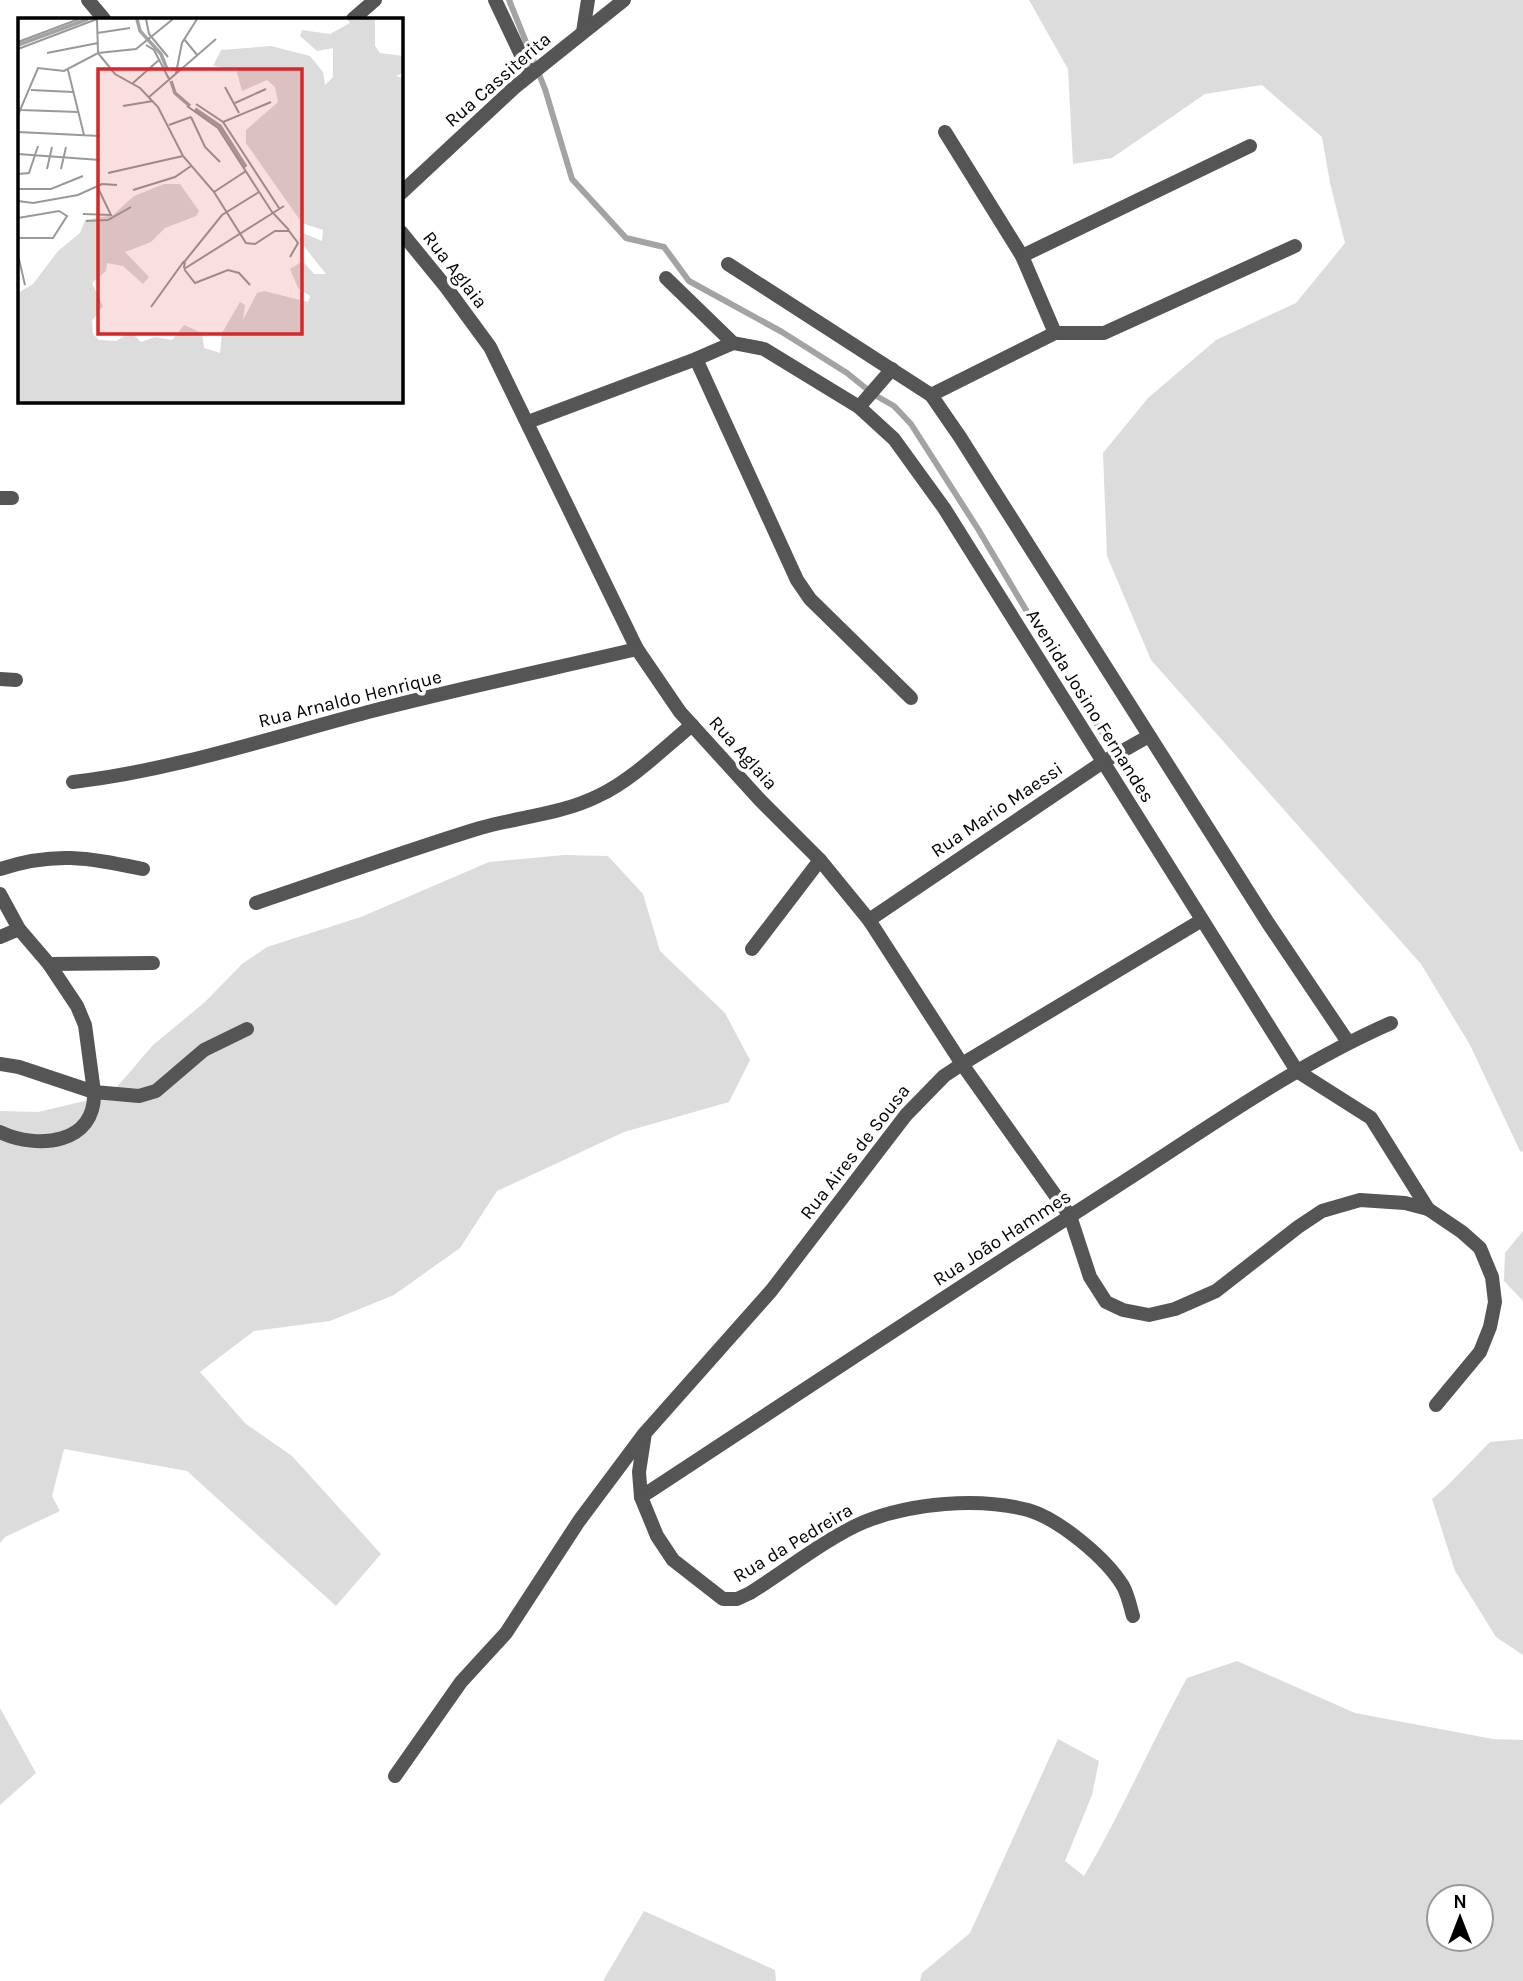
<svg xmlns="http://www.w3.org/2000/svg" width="1523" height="1981" font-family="Karla,sans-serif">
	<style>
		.green { fill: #dcdcdc; fill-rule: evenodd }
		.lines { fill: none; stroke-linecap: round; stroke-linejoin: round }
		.stream { stroke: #a3a3a3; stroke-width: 6 }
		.minor { stroke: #555; stroke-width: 14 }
		.labels { text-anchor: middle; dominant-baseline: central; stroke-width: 7; stroke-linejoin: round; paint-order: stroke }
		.street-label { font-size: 19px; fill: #000; stroke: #fff }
		.inset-river { fill: none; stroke: #a3a3a3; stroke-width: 3.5 }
		.inset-road { fill: none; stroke: #999; stroke-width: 2 }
		.view { fill: #d62828; fill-opacity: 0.15; stroke: #d62828; stroke-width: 3.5 }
		.inset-edge { fill: none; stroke: #000; stroke-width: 3.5 }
	</style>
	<rect width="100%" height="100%" fill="#fff"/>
	<g class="green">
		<polygon points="1029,0 1523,0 1523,1152 1520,1151 1470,1045 1421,964 1151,660 1107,556 1103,453 1148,398 1216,340 1296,303 1345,243 1330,183 1322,137 1262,85 1205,94 1112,158 1073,164 1068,69"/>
		<polygon points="564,855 608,856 643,894 660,951 725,1013 750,1060 729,1102 624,1132 497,1191 460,1248 394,1295 330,1321 254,1331 200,1372 246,1424 292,1456 381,1554 336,1606 187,1471 64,1449 52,1496 60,1511 5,1537 0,1543 0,1111 38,1112 110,1095 153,1045 205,1002 242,964 267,947 361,917 489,862"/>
		<polygon points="1523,1231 1523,1301 1504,1281 1505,1253"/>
		<polygon points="1523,1439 1523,1655 1496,1637 1455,1571 1432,1499 1446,1487 1490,1442"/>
		<path d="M1237 1661 1355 1713 1493 1739 1523 1740V1981H920L922 1973 970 1933 1058 1739 1099 1761 1092 1795 1065 1861 1084 1876C1122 1812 1151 1743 1187 1678ZM1439 1897H1481V1939H1439Z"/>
		<polygon points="0,1708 36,1773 0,1805"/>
		<polygon points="644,1911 775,1970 776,1981 603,1981"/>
	</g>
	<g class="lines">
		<polyline class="stream" points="509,0 545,89 572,179 626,238 664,247 689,281 782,332 847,373 873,394 894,406 911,424 978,529 1026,610 1103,734"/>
		<g class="minor">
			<polyline points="88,0 104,19"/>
			<polyline points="495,0 530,74"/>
			<polyline points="353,19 375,0"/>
			<polyline points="583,32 588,0"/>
			<polyline points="945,132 1022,256 1055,333"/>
			<polyline points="401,193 515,87 624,0"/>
			<polyline points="401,232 446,287 490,347 637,649 680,712 760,800 820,860 869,920 962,1064 1070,1216 1090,1277 1106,1302 1123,1310 1149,1315 1175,1309 1216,1291 1298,1227 1322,1211 1360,1200 1405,1203 1428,1209 1462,1232 1480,1248 1492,1277 1495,1302 1490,1327 1480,1352 1436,1405"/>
			<polyline points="1022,256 1250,146"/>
			<polyline points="728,264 931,395 960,437 1268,923 1348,1042"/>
			<polyline points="666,278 733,343 764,349 859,407 894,439 944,508 1297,1071 1371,1118 1428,1209"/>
			<polyline points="696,359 797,580 810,599 911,698"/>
			<polyline points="931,395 1055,333 1104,333 1295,246"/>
			<polyline points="859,407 892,369"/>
			<polyline points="528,422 696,359 733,343"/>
			<polyline points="0,498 12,498"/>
			<polyline points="0,679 16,680"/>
			<path d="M73 782C174 770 270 738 368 712 457 689 547 670 637 649"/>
			<path d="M0 869C56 851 88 858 143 869"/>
			<polyline points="0,894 19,929 49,964 77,1006 85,1025 94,1092 19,1067 0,1064"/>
			<path d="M256 903C331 878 405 851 480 828 519 817 562 814 598 796 631 781 664 748 692 725"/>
			<polyline points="869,920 1103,762 1149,736"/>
			<polyline points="0,937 19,929"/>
			<polyline points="752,949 820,860"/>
			<polyline points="49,964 153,963"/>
			<path d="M0 1132C38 1150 96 1144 94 1092L139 1096 156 1091 204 1050 247 1029"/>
			<path d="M641 1497C798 1394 956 1289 1114 1188 1205 1130 1293 1066 1391 1023"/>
			<path d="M1133 1616C1130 1606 1128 1595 1123 1586 1106 1558 1059 1519 1028 1510 978 1497 911 1503 864 1522 828 1537 784 1572 750 1593L737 1599H723L673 1560 657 1536 641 1497 639 1472 645 1433 771 1291 906 1115 944 1076 962 1064 1202 920"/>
			<polyline points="395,1776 461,1682 506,1633 579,1521 644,1434"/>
		</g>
	</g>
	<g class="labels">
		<g class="street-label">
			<text transform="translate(498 80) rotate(-41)">Rua Cassiterita</text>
			<text transform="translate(455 270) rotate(52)">Rua Aglaia</text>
			<text transform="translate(350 699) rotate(-14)">Rua Arnaldo Henrique</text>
			<text transform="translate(1090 706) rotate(58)">Avenida Josino Fernandes</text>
			<text transform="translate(743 753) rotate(48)">Rua Aglaia</text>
			<text transform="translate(997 810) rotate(-34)">Rua Mario Maessi</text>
			<text transform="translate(855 1152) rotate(-52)">Rua Aires de Sousa</text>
			<text transform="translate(1002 1238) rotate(-33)">Rua João Hammes</text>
			<text transform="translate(793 1543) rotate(-31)">Rua da Pedreira</text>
		</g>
	</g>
	<g transform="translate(18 18)">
		<rect width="385" height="385" fill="#fff"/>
		<path d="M329 1H357V28L362 35 385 38V55L378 58 385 60V384H0V275L15 266 40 233 62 215 67 202 95 197 116 178 146 166H162L181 193 178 198 147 210 133 224 107 234 131 259 125 266 105 248 89 245 88 253 74 265 85 288 74 303 75 316 81 322 98 323 113 314 123 324 137 319 154 322 166 307 184 315 186 330 202 335 204 315 222 284 227 287 225 302 239 275 246 273 290 284 292 278 280 270 272 251 285 243 296 256H308L281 222 285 215 304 223 305 212 284 205 228 125V112L260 84 257 69 249 62 224 73 218 51 195 48 203 32 253 28 292 38 305 54 307 67 315 59V30L299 33 282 18 284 12 312 16 332 5Z" fill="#dcdcdc"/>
		<path class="inset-river" d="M119 1 122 13 143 36 149 51M0 27 70 1M153 63 157 75 172 88M177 91 202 108 228 149"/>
		<path class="inset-road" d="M79 1 80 35M128 1 131 16 150 39M79 15 112 10M166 21 180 38M0 24 61 1M128 27 136 32 151 61M0 31 79 1M29 35 80 25M80 35 97 56 122 70 140 89 165 138 196 174 228 225 237 226 257 213H271L280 225 272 239M50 52 66 117M158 55 164 25 179 1M115 65 142 41M207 69 221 95M13 72 55 74M131 79 198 21M217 85 248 71M178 86 205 104 261 190M105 88 135 83M169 88 200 110 254 194 271 212M3 92 60 94M0 97 20 50 46 53 80 35 118 31 155 1M173 99 187 129 202 144M205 104 253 84M151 107 173 99M0 114 82 118M0 136 82 142M29 151 34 129M43 151 48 129M90 155 165 138M0 156 11 155 20 128M0 171H33L65 158M115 172 157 159 173 148M196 174 228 153M0 183 15 185 60 177 84 166 99 167M65 196 93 197 79 168M0 200 41 193 49 198 35 220H0M68 203 90 202 113 189M0 237 7 267M166 250 167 243 204 197 241 174M166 251 266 188M166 251 177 265 210 252 221 255 232 267M133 289 166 243"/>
		<path class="view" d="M80 51H284V316H80Z"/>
		<rect width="385" height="385" class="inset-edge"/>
	</g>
	<g transform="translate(1460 1918)"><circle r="33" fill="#ffffff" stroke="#999999" stroke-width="2"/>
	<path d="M0-5L12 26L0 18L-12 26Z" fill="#000000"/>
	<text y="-10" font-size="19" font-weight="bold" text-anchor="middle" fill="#000000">N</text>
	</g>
</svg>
